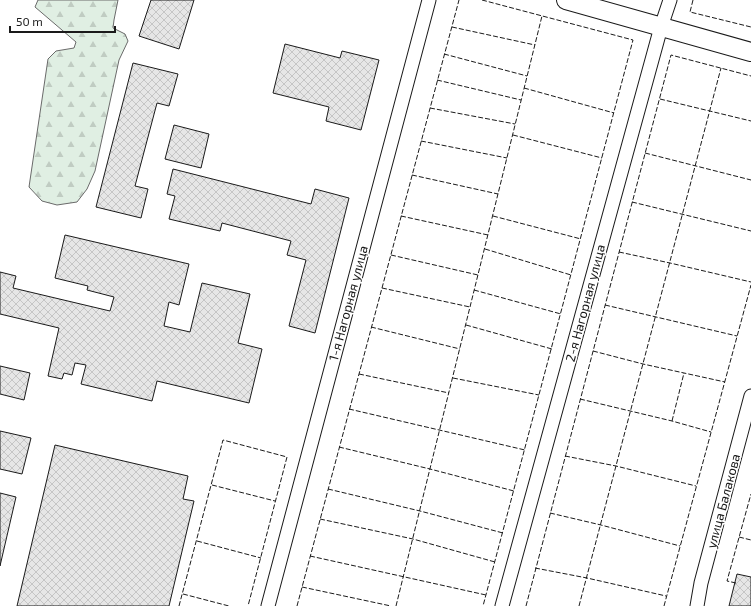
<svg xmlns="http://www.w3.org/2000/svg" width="751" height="606" font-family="'Exo 2',sans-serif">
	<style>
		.forest { fill: url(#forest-firs); stroke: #6a6a6a }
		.building { fill: url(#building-cross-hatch); stroke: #1a1a1a }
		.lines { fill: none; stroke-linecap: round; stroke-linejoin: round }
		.street-casing { stroke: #1a1a1a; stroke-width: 15 }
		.secondary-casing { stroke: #1a1a1a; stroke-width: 20 }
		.street { stroke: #fff; stroke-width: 13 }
		.secondary { stroke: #fff; stroke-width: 18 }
		.fence { stroke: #1a1a1a; stroke-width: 1; stroke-dasharray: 5 2; stroke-linecap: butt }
		.labels { text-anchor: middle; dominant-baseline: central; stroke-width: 3; stroke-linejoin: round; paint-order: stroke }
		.street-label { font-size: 13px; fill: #1a1a1a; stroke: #fff }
	</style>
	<defs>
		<pattern id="forest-firs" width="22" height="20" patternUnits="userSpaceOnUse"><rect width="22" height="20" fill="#e0efe3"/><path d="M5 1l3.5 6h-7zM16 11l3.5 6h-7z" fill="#c0ccc2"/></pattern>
		<pattern id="building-cross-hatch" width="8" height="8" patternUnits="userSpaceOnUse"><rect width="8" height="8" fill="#e6e6e6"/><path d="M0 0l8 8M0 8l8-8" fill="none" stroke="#c5c5c5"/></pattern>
	</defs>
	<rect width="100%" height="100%" fill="#fff"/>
	<polygon class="forest" points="38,0 118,0 114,20 113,28 125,34 128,41 119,60 95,171 87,189 77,202 57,205 42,201 29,187 48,59 56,51 74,48 76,42 35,7"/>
	<g class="building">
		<polygon points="151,0 194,0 179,49 139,36"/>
		<polygon points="285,44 340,58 342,51 379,60 361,130 326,121 329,107 273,93"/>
		<polygon points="133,63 178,74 169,106 157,103 135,186 148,189 141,218 96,207"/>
		<polygon points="174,125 209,134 201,168 165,159"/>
		<polygon points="173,169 311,204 315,189 349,198 315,333 289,326 306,260 287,255 291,241 222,223 220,231 169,219 175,196 167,194"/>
		<polygon points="65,235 189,264 179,305 169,302 164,326 190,332 202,283 250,294 238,343 262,349 249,403 157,381 152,401 81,384 86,365 75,363 72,375 64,373 62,379 48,376 59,328 0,314 0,272 16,276 13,288 110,311 114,297 87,290 88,286 55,278"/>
		<polygon points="0,366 30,373 24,400 0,394"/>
		<polygon points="0,431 31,438 22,474 0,469"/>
		<polygon points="55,445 188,476 183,499 194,501 169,606 17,606"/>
		<polygon points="0,493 16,497 0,566"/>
		<polygon points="737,574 751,577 751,606 729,606"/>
	</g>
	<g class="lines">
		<defs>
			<g id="street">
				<polyline points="268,606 429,0"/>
				<polyline points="502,606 661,27 670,0"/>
				<polyline points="697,606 701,583 751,396"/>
			</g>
			<polyline id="secondary" points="566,0 751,52"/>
		</defs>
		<use href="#street" class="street-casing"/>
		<use href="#secondary" class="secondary-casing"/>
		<use href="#street" class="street"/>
		<use href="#secondary" class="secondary"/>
		<g class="fence">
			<polyline points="482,0 633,40 483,606"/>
			<polyline points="693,0 690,12 751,27"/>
			<polyline points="452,27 535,45"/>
			<polyline points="444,54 527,76"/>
			<polyline points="437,80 521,100"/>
			<polyline points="524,88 614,113"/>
			<polyline points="660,99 751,121"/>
			<polyline points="430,108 515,124"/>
			<polyline points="513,135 602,158"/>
			<polyline points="421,141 507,158"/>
			<polyline points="645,153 751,180"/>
			<polyline points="412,175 498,194"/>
			<polyline points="632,202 751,231"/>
			<polyline points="401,216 488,235"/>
			<polyline points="493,216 581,239"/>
			<polyline points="485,249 571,275"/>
			<polyline points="619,252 670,263 751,282"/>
			<polyline points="391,255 478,275"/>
			<polyline points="382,288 470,307"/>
			<polyline points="474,290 561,314"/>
			<polyline points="605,305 737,336"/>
			<polyline points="466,325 552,349"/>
			<polyline points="371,327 460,349"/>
			<polyline points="593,351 643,364 725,382"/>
			<polyline points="359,374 449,393"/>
			<polyline points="453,378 539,395"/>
			<polyline points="580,399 672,421 711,432"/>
			<polyline points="349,409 525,450"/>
			<polyline points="672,421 684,373"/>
			<polyline points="339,447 430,469 514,491"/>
			<polyline points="565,456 616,466 696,486"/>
			<polyline points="212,485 275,501"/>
			<polyline points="328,489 420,511 503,533"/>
			<polyline points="550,513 601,525 680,546"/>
			<polyline points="320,519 413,539 495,562"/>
			<polyline points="739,537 751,540"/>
			<polyline points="197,541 261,558"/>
			<polyline points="310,556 486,595"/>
			<polyline points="535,568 587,578 666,596"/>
			<polyline points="736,583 727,581 751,494"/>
			<polyline points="302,587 391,606"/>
			<polyline points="183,594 229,606"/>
			<polyline points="179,606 223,440 287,457 248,606"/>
			<polyline points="297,606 459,0"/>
			<polyline points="396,606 542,16"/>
			<polyline points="526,606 671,55 751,76"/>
			<polyline points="579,606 721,68"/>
			<polyline points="664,606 751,285"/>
		</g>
	</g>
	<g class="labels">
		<g class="street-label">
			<text transform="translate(348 303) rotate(-75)">1-я Нагорная улица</text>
			<text transform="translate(585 303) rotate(-75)">2-я Нагорная улица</text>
			<text transform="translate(723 501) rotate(-75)">улица Балакова</text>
		</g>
	</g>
	<path d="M10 26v6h105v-6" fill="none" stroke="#1a1a1a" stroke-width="2"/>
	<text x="16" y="26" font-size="12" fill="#1a1a1a" stroke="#ffffff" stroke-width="3" paint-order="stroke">50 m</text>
</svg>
